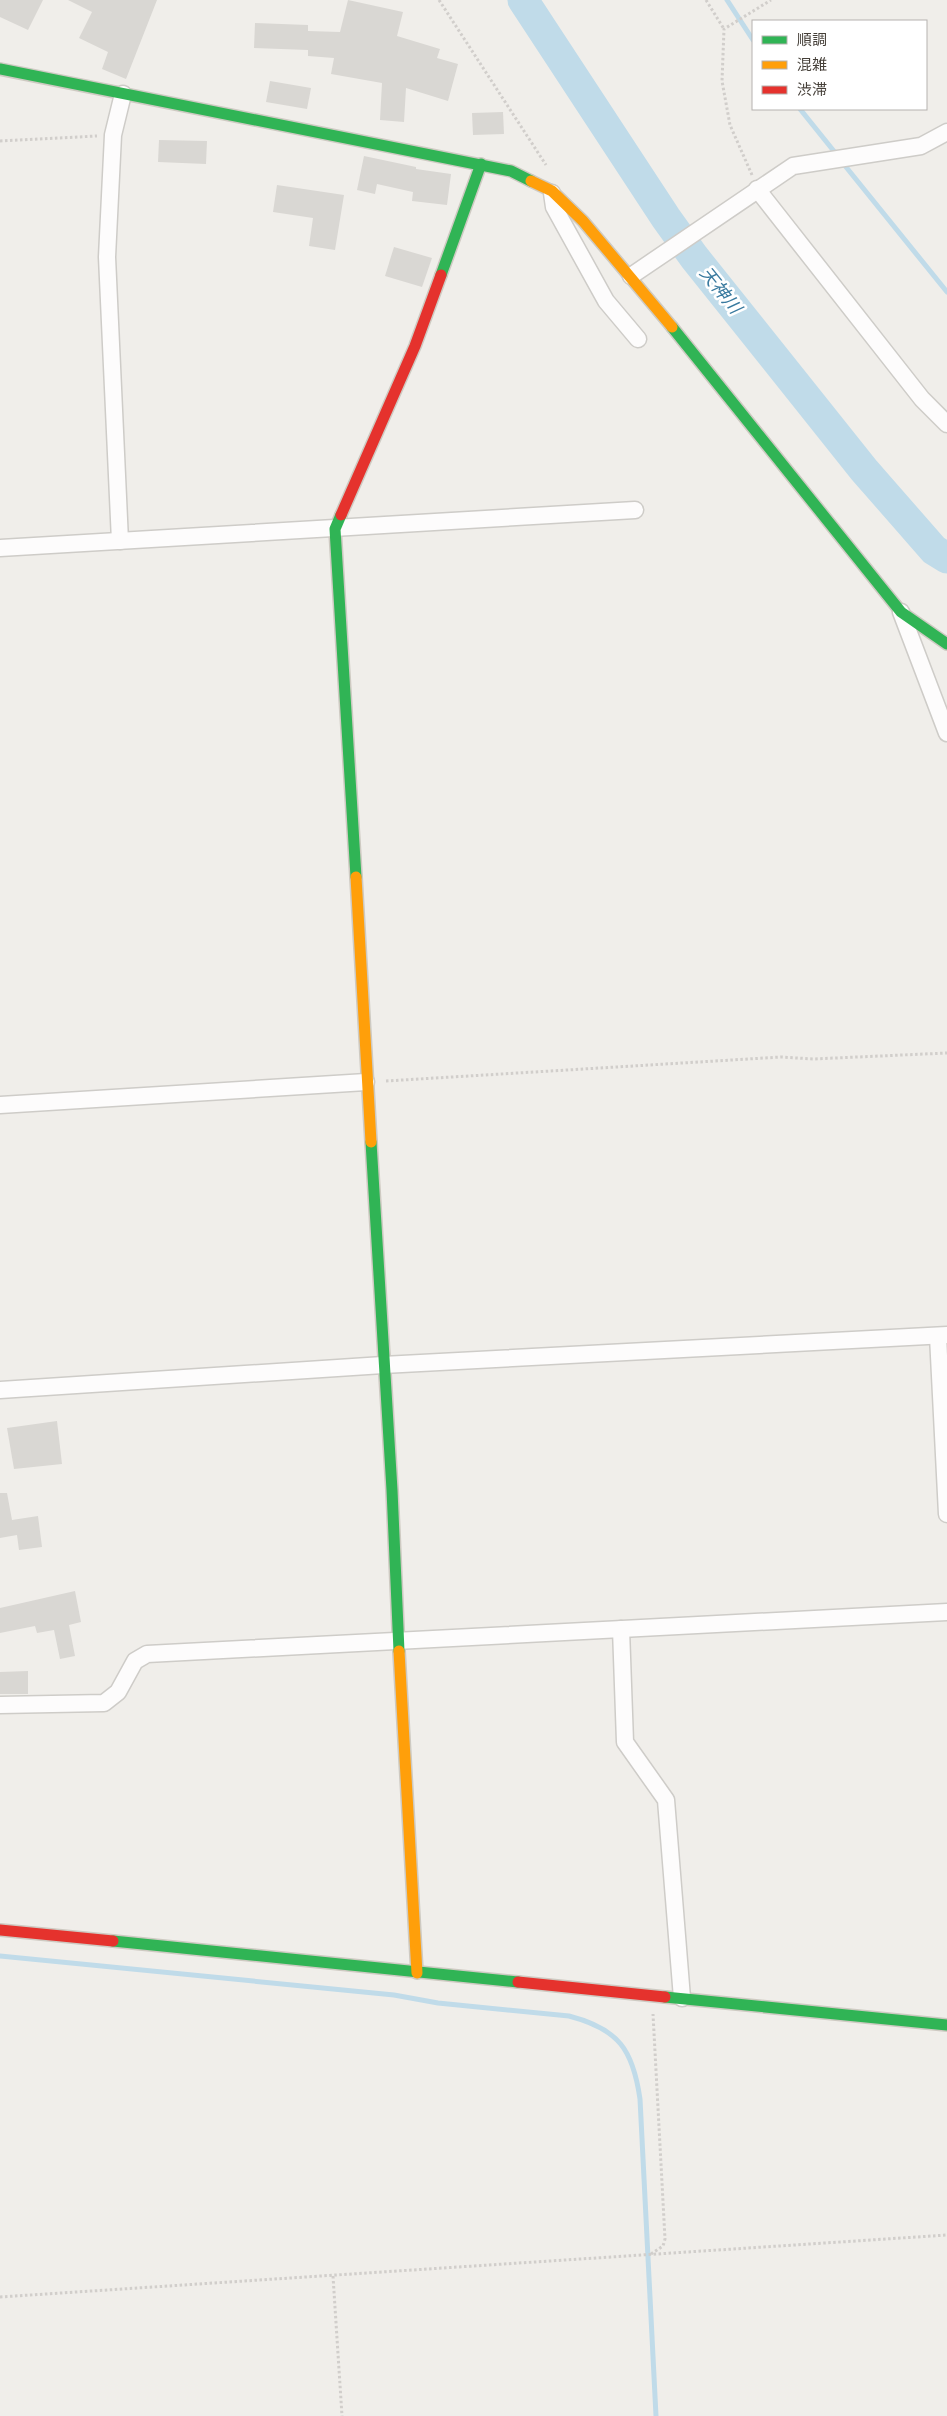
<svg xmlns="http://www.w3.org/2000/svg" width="947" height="2416" font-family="'IBM Plex Sans','Noto Sans JP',sans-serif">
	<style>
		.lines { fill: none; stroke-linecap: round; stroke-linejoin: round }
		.stream { stroke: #c0dbe9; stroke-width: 5 }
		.river { stroke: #c0dbe9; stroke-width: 31 }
		.building { fill: #d9d7d3 }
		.street-casing { stroke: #ceccc8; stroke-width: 19 }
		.fast-casing { stroke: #cecac2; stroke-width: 14 }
		.slow-casing { stroke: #cecac2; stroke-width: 14 }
		.jam-casing { stroke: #cecac2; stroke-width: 14 }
		.path { stroke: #d1cecb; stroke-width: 3; stroke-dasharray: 2.5 2.5; stroke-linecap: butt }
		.street { stroke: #fdfcfc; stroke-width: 16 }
		.fast { stroke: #30b455; stroke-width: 11 }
		.slow { stroke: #ff9f0a; stroke-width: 11 }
		.jam { stroke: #e5322d; stroke-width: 11 }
		.labels { text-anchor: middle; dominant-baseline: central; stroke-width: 5; stroke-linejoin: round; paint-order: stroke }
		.water-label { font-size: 18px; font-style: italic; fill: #397a9f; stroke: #fff }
	</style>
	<rect width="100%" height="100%" fill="#f0eeea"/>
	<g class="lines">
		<g class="stream">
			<polyline points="727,0 753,40"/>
			<polyline points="800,109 837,155"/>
			<polyline points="842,162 947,292"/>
			<path d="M0 1956 394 1995 438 2003 569 2016C619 2029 633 2050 640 2099L656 2416"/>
		</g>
		<polyline class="river" points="523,0 666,218 694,257 864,470 934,550 947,558"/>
	</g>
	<g class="building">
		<polygon points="0,0 43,0 28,30 0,17"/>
		<polygon points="68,0 157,0 126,79 102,69 108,52 79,38 92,12"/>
		<polygon points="348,0 403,12 397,36 440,49 437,58 458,64 448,101 406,88 404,122 380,120 382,83 331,74 334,58 308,56 308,50 254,48 255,23 308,25 308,31 340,32"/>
		<polygon points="270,81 311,88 307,109 266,102"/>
		<polygon points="503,112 504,134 473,135 472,113"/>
		<polygon points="159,140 207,141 206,164 158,162"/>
		<polygon points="364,156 416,167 416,169 451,174 447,205 412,201 413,192 377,184 375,194 357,190"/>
		<polygon points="277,185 344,195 335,250 309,246 313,218 273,212"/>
		<polygon points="394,247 432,258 422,287 385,276"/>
		<polygon points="57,1421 62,1464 14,1469 7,1428"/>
		<polygon points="0,1493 7,1493 12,1520 38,1516 42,1547 19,1550 17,1535 0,1538"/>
		<polygon points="75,1591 81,1622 69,1625 75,1656 60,1659 54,1630 37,1633 35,1626 0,1633 0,1608"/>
		<polygon points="28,1671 28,1694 0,1694 0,1672"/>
	</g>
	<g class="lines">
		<defs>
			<g id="street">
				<polyline points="757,189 922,399 947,424"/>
				<polyline points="552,193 554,207 606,301 638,339"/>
				<polyline points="631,276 793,166 921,146 947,132"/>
				<polyline points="120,541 107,257 113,135 123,94"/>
				<polyline points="0,548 635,510"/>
				<polyline points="901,612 947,733"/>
				<polyline points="0,1105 366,1082"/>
				<polyline points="938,1336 947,1514"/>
				<polyline points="0,1390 383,1365 947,1335"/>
				<polyline points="621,1629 625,1742 666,1800 682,1998"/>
				<polyline points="0,1705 104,1703 118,1692 135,1661 147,1654 947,1612"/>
			</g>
			<g id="fast">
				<polyline points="0,69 511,171 531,181"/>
				<polyline points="441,275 481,164"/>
				<polyline points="672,327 901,612 947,644"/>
				<polyline points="341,515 335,529 356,877"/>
				<polyline points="371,1142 392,1490 399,1651"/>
				<polyline points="113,1941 518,1982"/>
				<polyline points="665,1997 947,2025"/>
			</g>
			<g id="slow">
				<polyline points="531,181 552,191 583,221 672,327"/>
				<polyline points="356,877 371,1142"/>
				<polyline points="399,1651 417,1973"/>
			</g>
			<g id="jam">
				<polyline points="341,515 415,346 441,275"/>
				<polyline points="0,1930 113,1941"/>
				<polyline points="518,1982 665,1997"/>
			</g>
		</defs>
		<use href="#street" class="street-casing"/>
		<use href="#fast" class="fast-casing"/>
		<use href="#slow" class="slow-casing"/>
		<use href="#jam" class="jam-casing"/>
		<g class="path">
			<polyline points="439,0 546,165"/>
			<polyline points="706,0 724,29"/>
			<polyline points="0,141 97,136"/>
			<polyline points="752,175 730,125 722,81 724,29 771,0"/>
			<polyline points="386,1081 781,1057 813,1059 947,1053"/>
			<polyline points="651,2254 663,2246 665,2239 653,2014"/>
			<polyline points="333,2276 342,2416"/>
			<polyline points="0,2297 947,2235"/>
		</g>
		<use href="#street" class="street"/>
		<use href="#fast" class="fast"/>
		<use href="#slow" class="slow"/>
		<use href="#jam" class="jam"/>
	</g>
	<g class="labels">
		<g class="water-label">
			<text transform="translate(721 290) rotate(51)">天神川</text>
		</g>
	</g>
	<rect x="752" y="20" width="175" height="90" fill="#ffffff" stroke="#b5b2af"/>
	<rect x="762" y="36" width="25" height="8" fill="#30b455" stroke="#b5b2af"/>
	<text x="797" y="45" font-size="15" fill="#453f38">順調</text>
	<rect x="762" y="61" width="25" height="8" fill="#ff9f0a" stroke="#b5b2af"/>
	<text x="797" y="70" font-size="15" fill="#453f38">混雑</text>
	<rect x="762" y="86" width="25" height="8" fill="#e5322d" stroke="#b5b2af"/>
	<text x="797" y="95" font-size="15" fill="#453f38">渋滞</text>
</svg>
